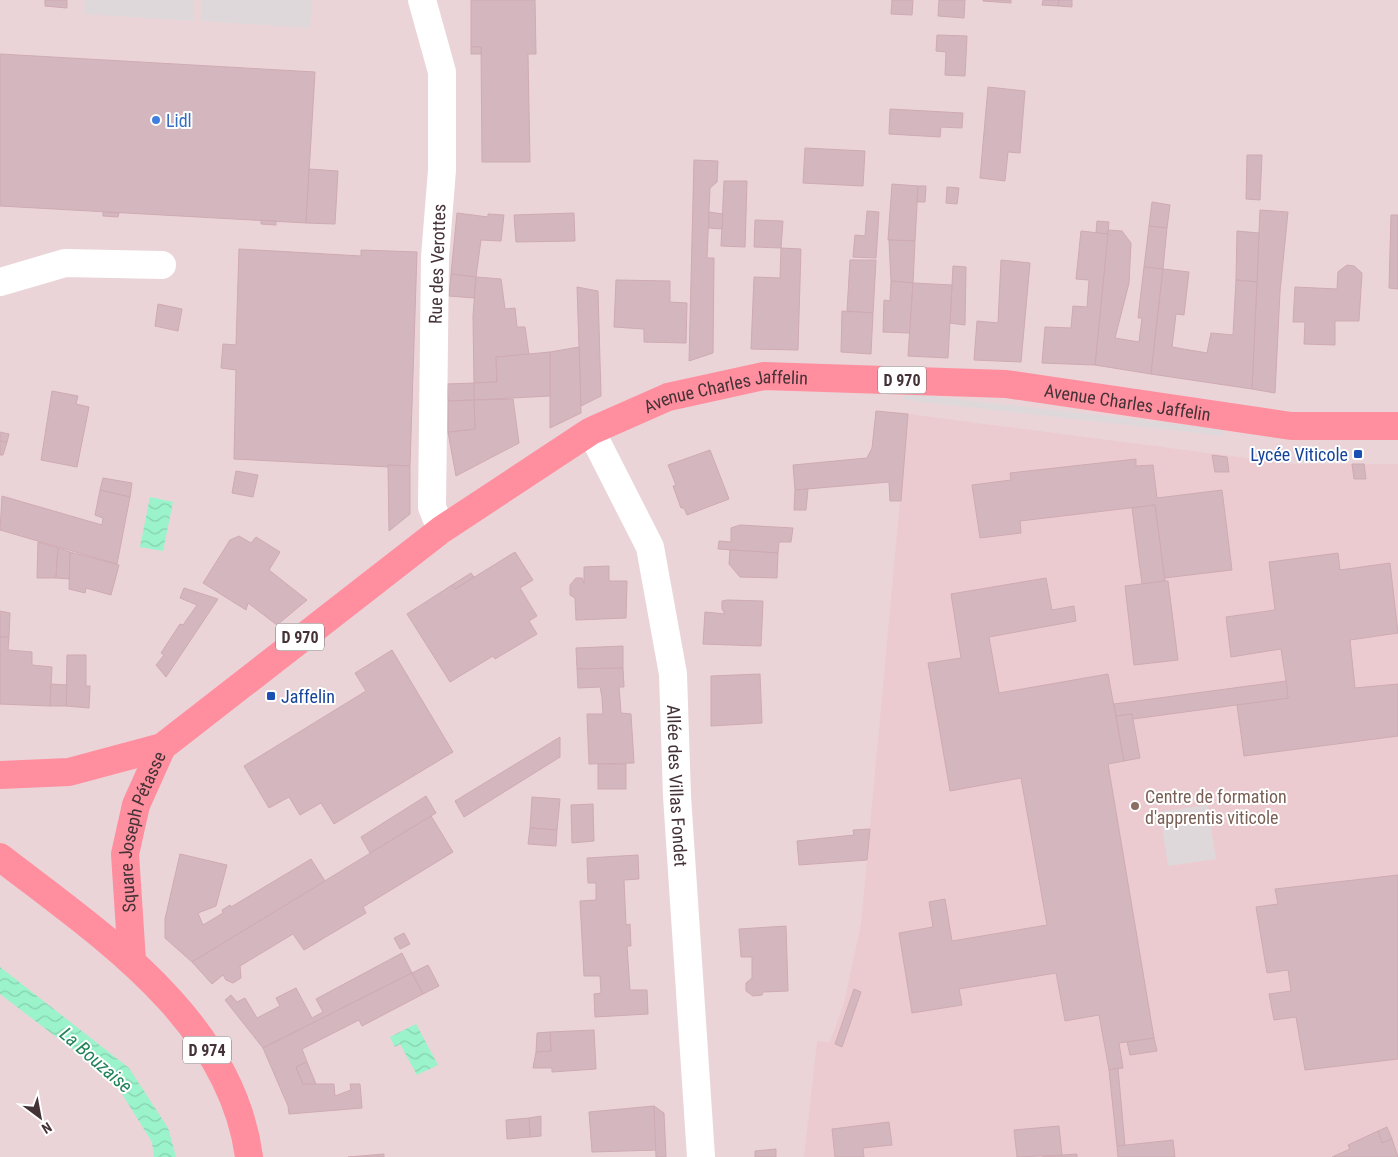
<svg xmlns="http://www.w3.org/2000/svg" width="1398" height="1157" font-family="'Roboto Condensed',sans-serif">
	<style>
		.residential { fill: #ead4d8 }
		.education { fill: #eccbd0 }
		.parking { fill: #dfd8da }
		.water { fill: url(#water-waves) }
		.building { fill: #d4b7be; stroke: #cfaab3 }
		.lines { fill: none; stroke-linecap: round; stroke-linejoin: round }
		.minor { stroke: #fff; stroke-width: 28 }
		.major { stroke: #ff8e9e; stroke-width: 28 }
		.shop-dot { fill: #3f7fe0; stroke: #fff; stroke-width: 2 }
		.transit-dot { fill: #1a4fb4; stroke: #fff; stroke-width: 2 }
		.education-dot { fill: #8d6e63; stroke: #fff; stroke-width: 2 }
		.labels { text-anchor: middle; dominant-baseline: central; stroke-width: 4; stroke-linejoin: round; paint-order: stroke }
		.shield { fill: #fff; stroke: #7c7073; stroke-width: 1 }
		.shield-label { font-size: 16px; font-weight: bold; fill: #443237 }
		.shop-label { font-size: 18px; fill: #366cbe; stroke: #fff; text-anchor: start }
		.street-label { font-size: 18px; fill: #443237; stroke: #fff }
		.transit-label { font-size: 18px; fill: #164399; stroke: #fff; text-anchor: end }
		.education-label { font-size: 18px; fill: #785e54; stroke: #fff; text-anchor: start }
		.water-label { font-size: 19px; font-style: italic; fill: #218258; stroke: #fff }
	</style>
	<defs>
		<pattern id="water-waves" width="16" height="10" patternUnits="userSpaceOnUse" patternTransform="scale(1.25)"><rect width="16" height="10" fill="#9af3cb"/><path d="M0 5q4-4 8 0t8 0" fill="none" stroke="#86d1af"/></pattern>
	</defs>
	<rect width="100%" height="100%" fill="#f2e2e5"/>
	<rect class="residential" x="0" y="0" width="1398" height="1157"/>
	<polygon class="education" points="908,414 1294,464 1398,464 1398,1157 804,1157 817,1041 830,1042 844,1003 861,924"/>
	<g class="parking">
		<polygon points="85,0 194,0 193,21 84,14"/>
		<polygon points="202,0 312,0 310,28 201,21"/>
		<polygon points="904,393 1224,429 1224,436 904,400"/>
		<polygon points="1207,805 1216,859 1168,866 1160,812"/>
	</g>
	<g class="water">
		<polygon points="150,497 173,502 163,551 140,547"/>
		<polygon points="0,967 129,1068 168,1128 176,1157 154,1157 152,1142 114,1081 0,994"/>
		<polygon points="416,1024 438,1065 417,1075 400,1044 395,1047 390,1037"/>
	</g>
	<g class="building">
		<polygon points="45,0 67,0 67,8 45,6"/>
		<polygon points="471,0 535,0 536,54 528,54 530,162 482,162 481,47 471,47"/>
		<polygon points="892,0 913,0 912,15 891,14"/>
		<polygon points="939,0 965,0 964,18 938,16"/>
		<polygon points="983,0 1011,0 1011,3 983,1"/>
		<polygon points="1043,0 1059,0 1058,6 1042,5"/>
		<polygon points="1059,0 1072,0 1072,7 1058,6"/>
		<polygon points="937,35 967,36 965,76 945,75 946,52 936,51"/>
		<rect x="471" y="47" width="10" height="7"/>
		<polygon points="0,54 315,72 306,223 0,206"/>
		<polygon points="988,87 1025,91 1020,153 1008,152 1005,181 980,178"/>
		<polygon points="890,109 963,113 962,128 941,127 940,137 889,134"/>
		<polygon points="805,148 865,151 863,186 803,183"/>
		<polygon points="1247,155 1262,155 1260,200 1246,199"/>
		<polygon points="694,160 718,161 717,182 710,188 707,258 714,258 713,353 689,361"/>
		<polygon points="309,169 338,171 335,224 306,223"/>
		<polygon points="724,181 747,181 745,247 721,246"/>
		<polygon points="892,184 918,186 915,241 888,240"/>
		<polygon points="918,186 926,186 925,202 917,202"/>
		<polygon points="947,187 959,188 957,204 946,203"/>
		<polygon points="1152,202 1170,205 1167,228 1149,226"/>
		<polygon points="1260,210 1288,212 1280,292 1275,393 1252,389"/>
		<polygon points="867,211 879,212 876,258 853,257 855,235 865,236"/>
		<polygon points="103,212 119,213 118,217 103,216"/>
		<polygon points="709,212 723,214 722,229 709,228"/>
		<polygon points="457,213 488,217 488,214 504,215 501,241 481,240 476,277 451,274"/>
		<polygon points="574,213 575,241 516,242 514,215"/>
		<polygon points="1391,215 1398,215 1398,289 1389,288"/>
		<polygon points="261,220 276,221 276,225 261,224"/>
		<polygon points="755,220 783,221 781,248 754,247"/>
		<polygon points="1097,221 1109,222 1108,234 1096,233"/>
		<polygon points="1149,226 1167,228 1163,269 1144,267"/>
		<polygon points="1108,230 1122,231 1131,243 1129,283 1115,338 1139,342 1142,318 1138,318 1144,267 1163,269 1151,374 1095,365"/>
		<polygon points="1081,231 1108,234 1095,365 1042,363 1045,327 1071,328 1073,306 1087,307 1089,280 1076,279"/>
		<polygon points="1237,231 1259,233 1257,282 1236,280"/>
		<polygon points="889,240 915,241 913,283 891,281"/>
		<polygon points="781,248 801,249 798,350 751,349 754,277 780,278"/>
		<polygon points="239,249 361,256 361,250 417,252 410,466 388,465 389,467 234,459 236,370 221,368 223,344 236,345"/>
		<polygon points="850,260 876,260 873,313 847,311"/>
		<polygon points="1001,260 1030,263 1021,362 974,360 977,321 998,323"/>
		<polygon points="1347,265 1354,266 1362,273 1359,321 1335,321 1335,345 1304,344 1305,322 1293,322 1295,287 1337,289 1338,272"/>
		<polygon points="953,266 966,267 965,325 950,323"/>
		<polygon points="1163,269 1189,272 1184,315 1176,314 1172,347 1207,353 1211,333 1233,335 1236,280 1257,282 1252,389 1151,374"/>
		<polygon points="451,274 476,277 474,298 449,296"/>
		<polygon points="476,277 501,279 505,309 515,308 517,327 525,327 529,355 496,357 497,382 474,383 473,316"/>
		<polygon points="616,280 670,281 670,302 687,303 686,343 644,342 644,329 614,327"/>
		<polygon points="891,281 913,283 910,333 883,332 884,300 890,301"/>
		<polygon points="913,283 952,285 948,358 908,356"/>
		<polygon points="577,287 598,291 601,396 581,406"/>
		<polygon points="158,304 182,309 178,331 155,326"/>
		<polygon points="842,311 873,313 871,354 841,352"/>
		<polygon points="579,347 581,413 550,428 550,352"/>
		<polygon points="550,352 550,396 474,400 474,383 497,382 496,357"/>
		<polygon points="474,383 474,400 448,401 447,384"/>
		<polygon points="52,391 78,396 76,404 89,407 77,467 41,460"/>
		<polygon points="513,399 519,443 456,476 448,432 475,429 474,400"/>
		<polygon points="474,400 475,429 448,432 448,401"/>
		<polygon points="876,411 908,414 901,501 890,501 889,482 795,490 793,465 867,458 872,448"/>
		<polygon points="0,432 9,434 7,442 0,441"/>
		<polygon points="0,441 7,442 3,455 0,455"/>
		<polygon points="710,450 729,499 687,515 684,508 681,508 673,486 676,485 668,465"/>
		<polygon points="1212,455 1227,457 1229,472 1215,472"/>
		<polygon points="1136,459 1136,466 1153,465 1157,498 1222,490 1232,570 1164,578 1155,505 1020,521 1021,533 980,538 972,485 1011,480 1010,473"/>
		<polygon points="1352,464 1364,464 1366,479 1354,479"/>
		<polygon points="388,465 410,466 410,514 389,531"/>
		<polygon points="236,471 258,475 253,497 232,493"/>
		<polygon points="103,478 132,483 130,497 100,490"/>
		<polygon points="808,489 806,510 794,510 795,490"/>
		<polygon points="100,490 130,497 117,564 0,530 2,496 102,525 103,518 95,515"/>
		<polygon points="1155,505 1165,581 1142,584 1132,508"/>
		<polygon points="740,525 793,528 791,542 779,542 778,553 718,549 719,541 731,542 731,528"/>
		<polygon points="239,536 251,543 256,537 280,552 269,570 307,600 277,625 248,603 246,610 203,583 230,540"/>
		<polygon points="38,542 58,548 56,578 37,578"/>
		<polygon points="58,548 70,552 70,579 56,578"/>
		<polygon points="730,550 778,553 777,578 740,577 729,564"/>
		<polygon points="70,552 119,565 111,595 86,588 85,593 69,589"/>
		<polygon points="515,552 533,580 520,588 537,616 529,621 537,634 495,659 493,656 450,682 407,614 452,585 455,589"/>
		<polygon points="1338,553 1340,570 1390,563 1398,633 1350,640 1355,688 1398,684 1398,736 1244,756 1237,705 1288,698 1286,681 1281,649 1231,657 1226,617 1275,610 1269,562"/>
		<polygon points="609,566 609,581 627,581 626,618 576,620 575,598 570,595 570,585 576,578 582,578 584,583 584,567"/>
		<polygon points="471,573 474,577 455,589 452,585"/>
		<polygon points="1046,578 1052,610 1074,606 1076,621 989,637 999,693 1108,674 1124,761 1108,764 1154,1038 1119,1043 1123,1068 1109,1070 1099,1015 1065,1021 1056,973 959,989 962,1005 912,1013 899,933 933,927 929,902 945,899 952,941 1047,925 1021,778 950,791 928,663 961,658 951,594"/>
		<polygon points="1165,581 1168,581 1178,660 1134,665 1125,586"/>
		<polygon points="184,588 218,599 166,677 156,665 164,655 161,653 180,624 183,625 197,605 180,598"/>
		<polygon points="727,600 763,601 761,646 703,644 705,612 725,614 722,609 722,601"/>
		<polygon points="0,611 10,613 9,637 0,637"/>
		<polygon points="0,637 9,637 8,650 32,652 32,665 52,667 50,706 0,704"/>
		<polygon points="623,646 623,668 577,669 576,648"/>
		<polygon points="392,650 453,752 334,824 321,803 300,815 289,797 269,808 244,766 366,691 355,673"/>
		<polygon points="67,655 86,655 86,686 90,686 89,708 66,706"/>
		<polygon points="623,668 624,687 619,687 621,713 631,714 634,763 589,764 587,714 603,714 602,697 600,687 578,688 577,669"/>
		<polygon points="760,674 762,723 711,726 711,676"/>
		<polygon points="1286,681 1288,698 1133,719 1132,714 1116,716 1114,704"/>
		<polygon points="51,684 67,685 66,706 50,706"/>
		<polygon points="1132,714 1140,758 1124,761 1116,716"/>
		<polygon points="560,737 560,757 464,817 455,801"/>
		<rect x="598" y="764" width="28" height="25"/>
		<polygon points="426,796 436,813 370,853 361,837"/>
		<polygon points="532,797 560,799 557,830 530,828"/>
		<polygon points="593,804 594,841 572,843 571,805"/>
		<polygon points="431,816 453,852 363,907 366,913 334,932 304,950 293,934 240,966 241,978 233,983 226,980 223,975 212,984 192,962"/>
		<polygon points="530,828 557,830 556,846 528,844"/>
		<polygon points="870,829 867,860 799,865 797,841 854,835 853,830"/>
		<polygon points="180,854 227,865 216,906 198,913 203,925 223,913 222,910 230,905 231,907 311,859 325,881 192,962 165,938 165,919"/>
		<polygon points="638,855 639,879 624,880 626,925 630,924 631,946 627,946 630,990 647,990 648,1014 595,1017 594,994 601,993 600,976 584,976 580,901 596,900 596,883 588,883 587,858"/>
		<polygon points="1398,875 1398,1059 1305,1070 1296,1017 1274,1020 1269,994 1291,991 1288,970 1267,973 1256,907 1278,904 1275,889"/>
		<polygon points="786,926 788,991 763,992 762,995 753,996 746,991 746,983 752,978 752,957 741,957 739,929"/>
		<polygon points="404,933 410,944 400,949 394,938"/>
		<polygon points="402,953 412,973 263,1048 225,1000 231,995 237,1002 245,998 257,1018 280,1006 276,998 296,988 312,1018 323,1012 316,999"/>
		<polygon points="428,965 439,986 423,994 412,973"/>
		<polygon points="412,973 423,994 362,1026 359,1020 302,1049 307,1062 296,1067 303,1084 334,1084 335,1096 351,1090 350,1084 360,1084 362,1108 289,1114 288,1106 263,1048"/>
		<polygon points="854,989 861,992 842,1047 835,1044"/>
		<polygon points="594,1030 596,1069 552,1072 552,1068 533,1068 536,1052 551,1051 550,1032"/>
		<polygon points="550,1032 551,1051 536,1052 537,1033"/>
		<polygon points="1154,1038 1157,1051 1130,1055 1127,1042"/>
		<polygon points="307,1062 316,1084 303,1084 296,1067"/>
		<polygon points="1118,1068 1125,1146 1117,1146 1109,1070"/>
		<polygon points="654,1106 657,1150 592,1152 589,1112"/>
		<polygon points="654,1106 664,1113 666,1157 656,1157"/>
		<polygon points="541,1116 541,1136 530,1137 529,1118"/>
		<polygon points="529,1118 530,1137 507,1139 506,1120"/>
		<polygon points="889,1122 892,1145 863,1148 864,1157 835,1157 832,1129"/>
		<polygon points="1059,1126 1062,1155 1017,1157 1014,1130"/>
		<polygon points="1387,1127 1392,1139 1382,1143 1378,1131"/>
		<polygon points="1378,1131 1382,1143 1392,1139 1398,1157 1332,1157 1350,1149 1348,1145"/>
		<polygon points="1173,1140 1175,1157 1118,1157 1117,1146"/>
		<polygon points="776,1149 776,1157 755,1157 755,1151"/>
		<polygon points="384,1154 384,1157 348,1157"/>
		<polygon points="1077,1154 1077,1157 1042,1157 1062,1155"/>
	</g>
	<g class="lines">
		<g class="minor">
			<polyline points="422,0 442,72 442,170 435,257 432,507 441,530"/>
			<polyline points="0,282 65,263 162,265"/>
			<path id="s1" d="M591 431 650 547 673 674 677 796 701 1157"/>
		</g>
		<g class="major">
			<path id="s2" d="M0 775 69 772 162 747 441 530 591 431 668 397 764 376 1006 384 1291 426H1398"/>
			<path d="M0 857C101 935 231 1020 249 1157"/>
			<path id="s3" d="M132 961 125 854 136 805 162 747"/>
		</g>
	</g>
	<circle class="shop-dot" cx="156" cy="120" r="5"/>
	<g class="transit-dot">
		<rect x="1353" y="449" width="10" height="10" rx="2.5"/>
		<rect x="266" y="691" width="10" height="10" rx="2.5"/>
	</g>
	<circle class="education-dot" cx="1135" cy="806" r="5"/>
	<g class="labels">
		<g class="shield">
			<rect x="878" y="366.5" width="48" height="27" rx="4"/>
			<rect x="276" y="623.5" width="48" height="27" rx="4"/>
			<rect x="183" y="1036.5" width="48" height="27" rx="4"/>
		</g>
		<g class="shield-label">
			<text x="902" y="380">D 970</text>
			<text x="300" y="637">D 970</text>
			<text x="207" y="1050">D 974</text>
		</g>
		<g class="shop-label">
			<text x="166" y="120">Lidl</text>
		</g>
		<g class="street-label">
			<text transform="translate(437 264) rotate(-88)">Rue des Verottes</text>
			<text stroke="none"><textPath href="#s2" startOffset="841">Avenue Charles Jaffelin</textPath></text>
			<text stroke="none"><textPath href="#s2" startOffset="1246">Avenue Charles Jaffelin</textPath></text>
			<text stroke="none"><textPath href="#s1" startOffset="371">Allée des Villas Fondet</textPath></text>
			<text stroke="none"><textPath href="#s3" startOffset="132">Square Joseph Pétasse</textPath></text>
		</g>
		<g class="transit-label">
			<text x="1348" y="454">Lycée Viticole</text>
			<text x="281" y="696" text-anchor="start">Jaffelin</text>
		</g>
		<g class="education-label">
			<text x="1145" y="796">Centre de formation<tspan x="1145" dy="21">d'apprentis viticole</tspan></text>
		</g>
		<g class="water-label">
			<text transform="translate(96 1060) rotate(41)">La Bouzaise</text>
		</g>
	</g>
	<g transform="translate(40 1117) rotate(148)" stroke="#ffffff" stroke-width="4" paint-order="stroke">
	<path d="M0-4L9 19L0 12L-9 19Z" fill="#443237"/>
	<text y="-8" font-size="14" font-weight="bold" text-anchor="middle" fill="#443237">N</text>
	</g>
</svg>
